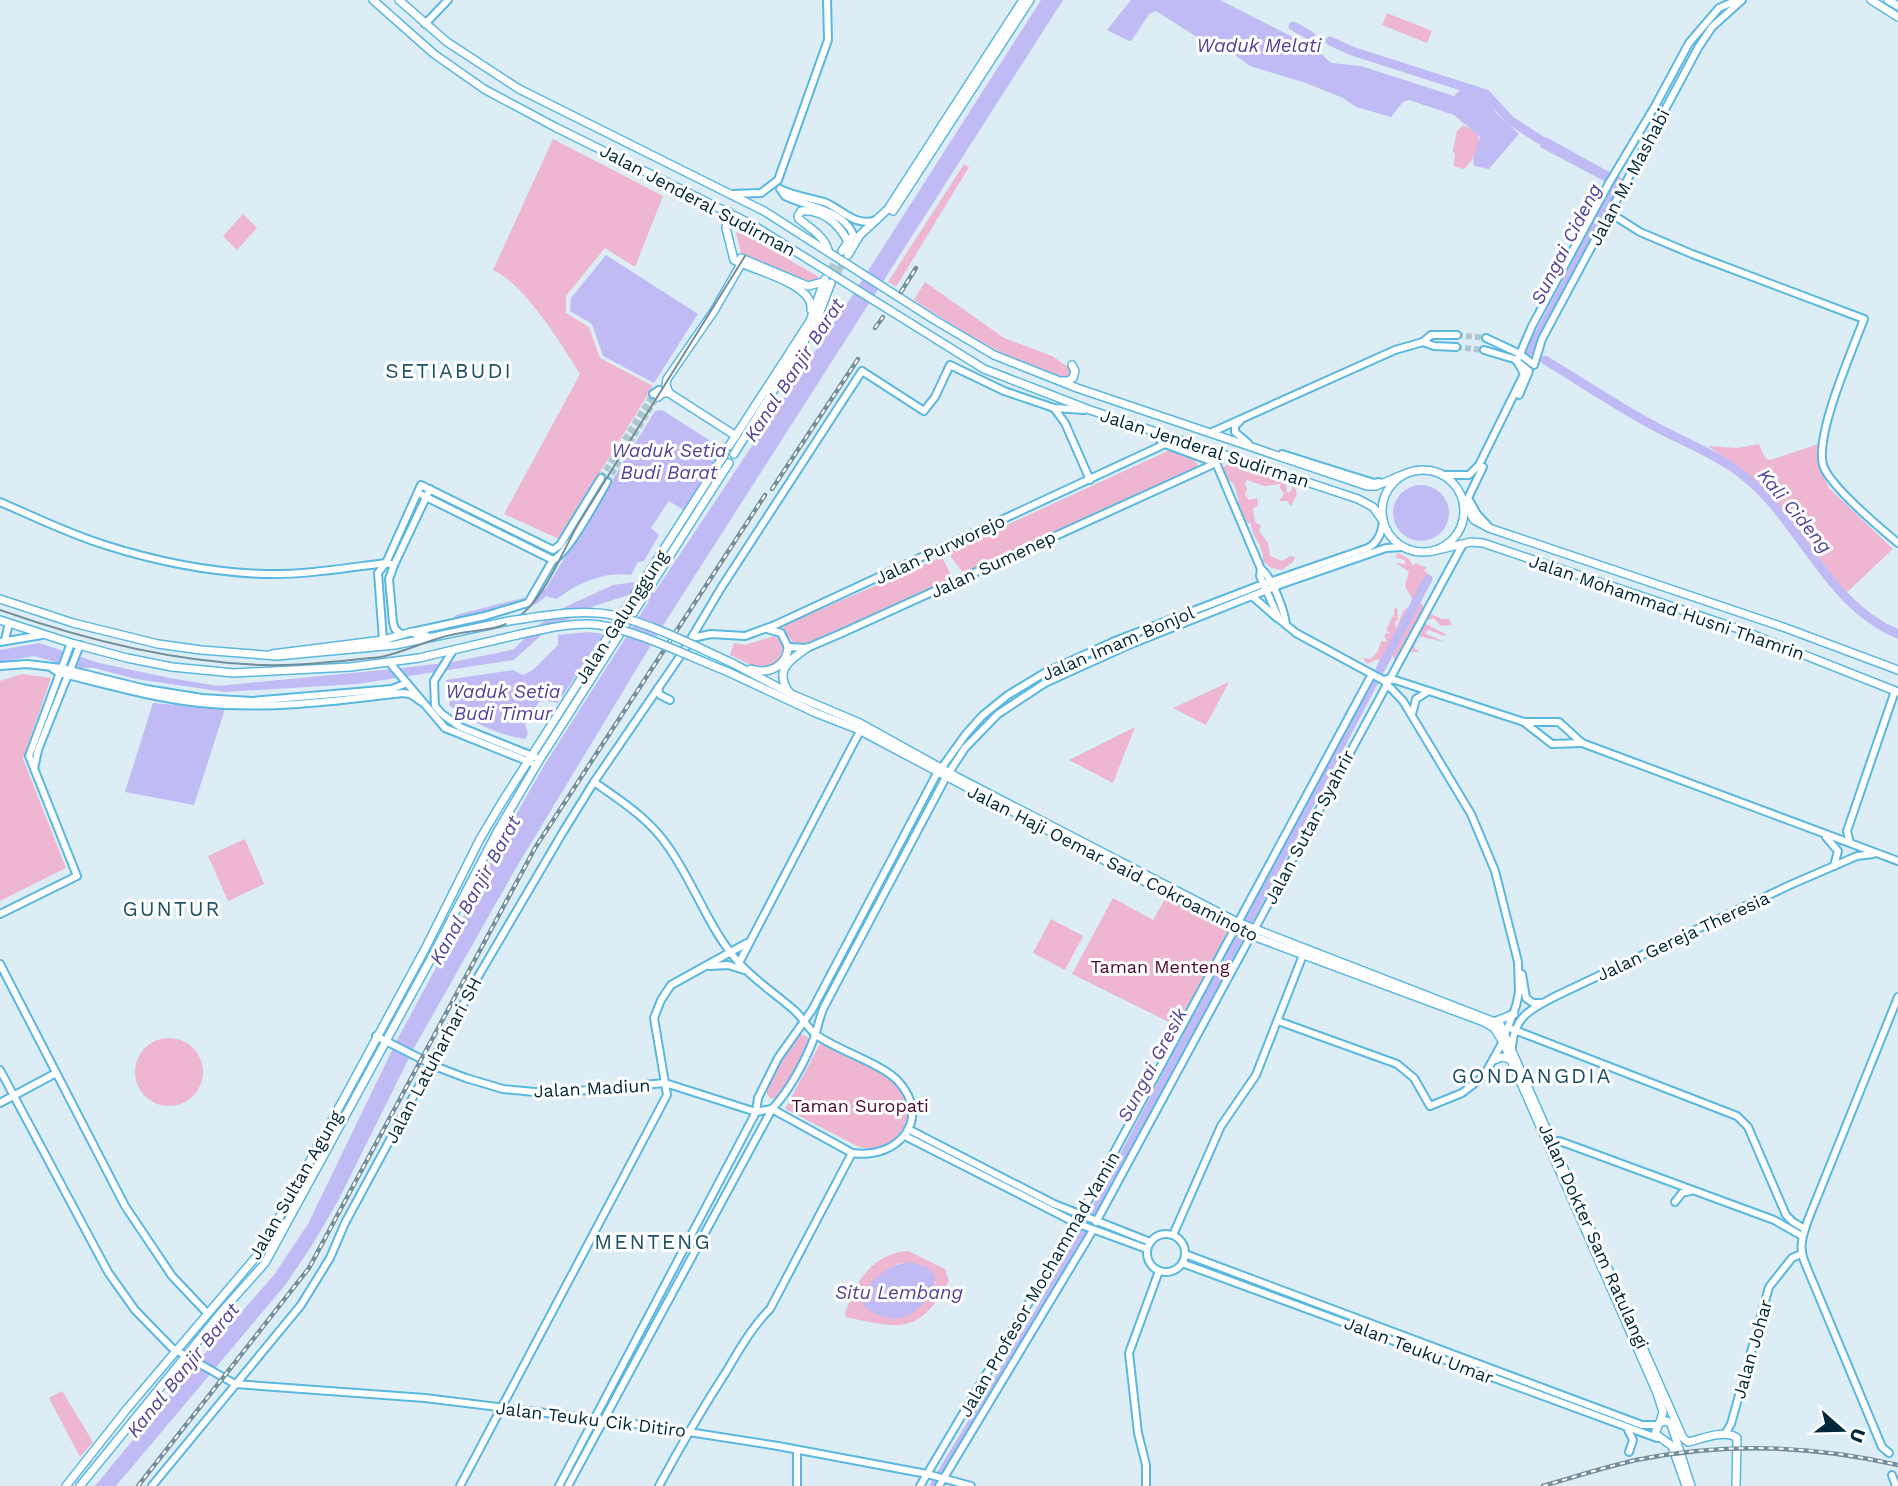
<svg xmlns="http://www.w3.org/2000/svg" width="1898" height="1486" font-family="'Work Sans',sans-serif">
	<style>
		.green { fill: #eeb6d0; fill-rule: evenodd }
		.water { fill: #c1bbf5 }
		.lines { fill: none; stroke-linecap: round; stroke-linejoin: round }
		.river { stroke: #c1bbf5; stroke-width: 9 }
		.secondary-tunnel { stroke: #b0c6cf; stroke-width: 6; stroke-dasharray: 6 3; stroke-linecap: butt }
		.primary-tunnel { stroke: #b0c6cf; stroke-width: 7; stroke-dasharray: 7 3.5; stroke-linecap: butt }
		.secondary-casing { stroke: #5ab8e0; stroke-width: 10 }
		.primary-casing { stroke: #5ab8e0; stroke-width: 10 }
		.secondary { stroke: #fff; stroke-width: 6 }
		.primary { stroke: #fff; stroke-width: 7 }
		.tram { stroke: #738f9b; stroke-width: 2 }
		.rail-casing { stroke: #738f9b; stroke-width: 4.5 }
		.rail { stroke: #fff; stroke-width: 2; stroke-dasharray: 5; stroke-linecap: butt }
		.primary-bridge-casing { stroke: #5ab8e0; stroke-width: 10; stroke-linecap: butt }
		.primary-bridge { stroke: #fff; stroke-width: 7 }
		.labels { text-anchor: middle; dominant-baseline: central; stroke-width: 6; stroke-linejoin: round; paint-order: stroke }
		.street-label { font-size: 18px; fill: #002838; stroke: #fff }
		.park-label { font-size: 18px; fill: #4c0932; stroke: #fff }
		.water-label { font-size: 19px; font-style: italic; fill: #534497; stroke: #fff }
		.quarter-label { font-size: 21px; letter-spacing: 2px; fill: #1f5266; stroke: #fff }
	</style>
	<rect width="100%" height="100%" fill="#dcedf5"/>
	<g class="green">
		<polygon points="1387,13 1432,31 1427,43 1382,25"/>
		<path d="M1463 125 1477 133C1483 146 1473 160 1464 169L1454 166 1455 155 1453 150 1457 131Z"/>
		<path d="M553 139 663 196 635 267 605 248 566 296V313L589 327 600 358 653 386 559 539 504 514 580 374C561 344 525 284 493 270Z"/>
		<polygon points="964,164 969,167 896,287 888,282"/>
		<polygon points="243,214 257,228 237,250 223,236"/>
		<polygon points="736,232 744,234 819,277 814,282 808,282 741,253"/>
		<path d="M925 282 1004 338 1052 356 1071 369V376C1044 384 939 317 914 300Z"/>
		<polygon points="1759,444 1765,458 1770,460 1819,444 1820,460 1828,487 1893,549 1846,593 1776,502 1748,474 1708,446 1737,448"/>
		<polygon points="1170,450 1195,460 1198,466 1196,469 964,574 951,557 952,550"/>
		<path d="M1229 463 1241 464 1248 468 1247 473 1253 471 1257 474 1259 470 1265 475 1276 477 1286 483 1287 492H1290L1293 485 1295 487 1297 494 1291 506 1287 501H1279L1284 494 1280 488V484L1265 486 1247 480 1245 484 1247 489 1245 494 1249 500 1257 498 1258 505 1253 509 1255 522 1261 526 1259 531 1268 543 1270 556 1282 561 1290 556 1295 557 1293 562 1282 570 1271 568 1263 561C1264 542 1251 539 1251 524L1245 521 1239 511 1238 498 1234 484 1227 479 1222 468Z"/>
		<polygon points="1398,553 1409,559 1413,566 1415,563 1427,568 1424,570 1428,574 1427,585 1418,590 1420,596 1417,601 1413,601 1405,586 1409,572 1396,563 1406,564 1404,560 1395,557"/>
		<polygon points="942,557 951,575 950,579 809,646 794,643 783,630 784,625"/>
		<path d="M1419 602 1423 605V611L1442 619H1449L1452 625 1441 626 1434 618 1425 621 1426 624 1447 635 1444 636 1429 630 1426 631V634L1445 642 1418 636 1414 648 1419 652H1410L1402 666 1398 670 1392 653C1402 636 1406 618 1419 602Z"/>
		<path d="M1410 606C1408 618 1390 657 1381 667L1377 665 1380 661 1378 659 1367 664 1363 658 1371 659 1378 651 1381 641 1387 642 1384 636 1386 633 1391 634 1386 630 1394 614V609L1397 608 1398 620 1395 622 1396 629 1403 611Z"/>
		<path d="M774 636C793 646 781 667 762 667 751 667 740 659 730 655L734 643 745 645Z"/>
		<polygon points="22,674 51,678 23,759 66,868 0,901 0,681"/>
		<polygon points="1229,682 1206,725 1173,708"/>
		<polygon points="1135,727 1113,783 1069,760"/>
		<polygon points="245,839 264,884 228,901 208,856"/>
		<polygon points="1166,897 1231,930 1181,1028 1072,974 1113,898 1153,920"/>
		<polygon points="1051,919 1083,936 1065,970 1033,953"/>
		<polygon points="800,1034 807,1036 809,1042 781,1095 776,1099 770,1098 767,1094 767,1088 795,1036"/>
		<circle cx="169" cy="1072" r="34"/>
		<path d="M821 1042 895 1081C906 1094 912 1110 904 1126 897 1141 880 1151 863 1148 857 1147 850 1142 844 1139 824 1129 805 1119 785 1109Z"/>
		<path d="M908 1251 945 1269 949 1281C919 1335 901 1329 846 1317L845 1314C854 1283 872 1254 908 1251ZM912 1262 936 1282 926 1299 897 1264Z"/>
		<polygon points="62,1391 93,1442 80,1457 49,1398"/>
	</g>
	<g class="water">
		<polygon points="1041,0 1063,0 662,627 516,868 414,1048 339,1199 313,1244 286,1284 116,1486 95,1486 199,1360 274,1275 308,1224 397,1040 457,929 506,832 545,764 649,601 632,594 594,606 547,630 514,660 357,684 225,692 136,679 94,668 76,668 34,656 0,662 0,650 39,643 99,663 170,678 218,686 393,669 452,662 502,652 514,649 537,626 565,607 613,585 635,582 654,593 852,296"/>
		<polygon points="1131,0 1220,0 1316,49 1331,63 1361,66 1454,96 1460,90 1487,99 1497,114 1519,134 1489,169 1474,166 1473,159 1480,137 1454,115 1409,100 1403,102 1391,117 1356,107 1343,98 1306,83 1250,66 1228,50 1200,39 1156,11 1149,14 1132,40 1129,41 1107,30"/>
		<polygon points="1546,137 1611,173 1606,182 1540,147"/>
		<polygon points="606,255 698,314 654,383 603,356 592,324 570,311 571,298"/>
		<path d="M662 410 709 440 719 455 685 511 669 501 651 528 659 535 644 561 638 562 631 575C605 571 577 583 557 599L548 597 543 593 655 411Z"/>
		<circle cx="1421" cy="513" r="28"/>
		<path d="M589 632 603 634 558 703 547 701 539 702 525 724 528 734 525 739C496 735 473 722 450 706L446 680 513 670 523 675 533 670 558 645V635Z"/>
		<polygon points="153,703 225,709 194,805 125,792"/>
		<path d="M912 1262 928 1268 935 1276C936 1285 930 1294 925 1301 907 1325 883 1322 862 1305 862 1282 891 1263 912 1262Z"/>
	</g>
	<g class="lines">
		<g class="river">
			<polyline points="1293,26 1311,36"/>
			<polyline points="1330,41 1352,51 1486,94 1511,121 1553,148"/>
			<polyline points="1530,351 1618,185 1618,181 1606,175"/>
			<path d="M1545 360C1578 380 1611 402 1645 421 1676 439 1711 451 1739 472 1801 518 1824 603 1898 634"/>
			<polyline points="458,619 534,600 543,593"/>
			<polyline points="934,1486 1043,1306 1093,1215 1428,579"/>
		</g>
		<g class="secondary-tunnel">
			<polyline points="1457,335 1486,338"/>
			<polyline points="1456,347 1484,350"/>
			<polyline points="601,478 653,394"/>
			<polyline points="607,482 657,396"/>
		</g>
		<g class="primary-tunnel">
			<polyline points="825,279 842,251"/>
			<polyline points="832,281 848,255"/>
		</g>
		<defs>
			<g id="secondary">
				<polyline points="425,24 448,0"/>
				<path d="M780 189C794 196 810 198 824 202 841 208 855 228 876 220"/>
				<path d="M782 192 785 196C807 207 842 209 853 234L848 242"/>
				<polyline points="732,194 761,193 778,180 828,40 827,0"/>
				<path d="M1610 213 1640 232 1692 254 1864 319C1852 351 1815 434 1823 465 1829 485 1880 528 1898 543"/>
				<polyline points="1486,338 1520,354 1534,365 1542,339 1698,48 1712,27 1742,0"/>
				<polyline points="1423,342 1434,346 1456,347"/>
				<polyline points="1484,350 1514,359 1529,371 1519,395"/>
				<polyline points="653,394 659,390 667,392"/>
				<polyline points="1054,408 1065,423 1090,480"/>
				<polyline points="1240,421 1235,426 1235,432 1248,443"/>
				<polyline points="1151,432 1165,444 1216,463 1261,569 1260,576 1279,619 1296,633 1383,680 1403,701 1471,814 1495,871 1518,962 1519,992 1516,1006 1501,1045 1484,1076 1462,1093 1430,1106 1414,1078 1397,1064 1278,1021"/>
				<polyline points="1210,433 1395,350 1423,342 1431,335 1457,335"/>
				<polyline points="1282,454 1374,483 1379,482"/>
				<polyline points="1483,467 1468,498 1477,514 1488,526"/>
				<polyline points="1443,475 1469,475 1479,465 1524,374 1517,361 1532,326 1609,183 1655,106 1689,43 1719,8 1737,0"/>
				<polyline points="422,495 553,560"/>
				<path d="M0 502C35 517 69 534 105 545 155 561 210 572 263 574 304 575 346 568 386 563L394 565"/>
				<path d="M1261 569C1272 577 1284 610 1286 624"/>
				<polyline points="1252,596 1277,618"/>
				<polyline points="767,629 781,633 788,647 807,648 842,633 1216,463"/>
				<path d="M412 632 485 616 528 603 553 560C568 554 597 499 607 482"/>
				<polyline points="402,635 395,629 393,623 389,579 394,565 430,489"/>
				<polyline points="692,638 711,634 745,636 775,625 1165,444"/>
				<polyline points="5,640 9,623"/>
				<polyline points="383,640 378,573 386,563 421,485 553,550 560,545 601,478"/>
				<polyline points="0,642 42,635"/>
				<polyline points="452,652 434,681 435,706 442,714 460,727 535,757"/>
				<polyline points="389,662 445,728 532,763"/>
				<polyline points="0,666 27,664 61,668 146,689 202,698 252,701 392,689 407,683"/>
				<path d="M53 669 59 673C106 684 152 698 200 703 267 710 336 701 402 693L410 694 422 702"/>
				<polyline points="1387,679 1395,680 1524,722 1559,722 1582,743 1898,861"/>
				<polyline points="658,688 660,695 670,700"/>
				<polyline points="1412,714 1416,699 1427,692"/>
				<polyline points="1525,723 1552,744 1582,743"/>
				<polyline points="34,769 38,750 80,645"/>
				<path d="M594 782C621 801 650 819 669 848 695 885 710 932 741 965 757 982 777 995 794 1010 802 1017 807 1027 815 1034 836 1050 881 1063 898 1081 933 1119 898 1160 852 1153L772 1109"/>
				<polyline points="1826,837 1838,851 1834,866"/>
				<polyline points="1850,843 1847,831 1895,691"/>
				<polyline points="0,914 77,876 29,756 71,643"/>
				<polyline points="739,963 860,731"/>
				<polyline points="0,964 125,1206 172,1276 207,1313"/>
				<polyline points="710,966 728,965 744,970"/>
				<polyline points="1522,974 1526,998 1533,1003 1541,1003"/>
				<polyline points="1512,1029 1737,1116 1748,1127 1786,1215 1793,1222 1805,1229"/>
				<polyline points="376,1036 437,1067 466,1078 503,1089 535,1092 567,1092 665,1083 756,1112 771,1109"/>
				<path d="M1512 1047C1514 1016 1531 1009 1556 996L1790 885 1857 856 1873 854"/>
				<polyline points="0,1070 108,1272 135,1310 172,1348 235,1384"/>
				<polyline points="0,1103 56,1073"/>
				<polyline points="908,1129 1054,1204 1150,1242"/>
				<polyline points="905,1136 1076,1223 1147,1249"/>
				<polyline points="1550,1143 1559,1141 1565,1143 1774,1220 1802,1236"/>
				<polyline points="1675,1202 1682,1193 1690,1191"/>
				<polyline points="1096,1222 1463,544"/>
				<circle cx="1166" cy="1253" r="19"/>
				<polyline points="1173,1235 1221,1126 1256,1075 1303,955"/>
				<polyline points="1185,1254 1642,1425 1656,1425"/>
				<polyline points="1182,1263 1657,1438"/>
				<polyline points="235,1384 425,1398 650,1426 778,1446 927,1474 971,1486"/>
				<polyline points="1628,1430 1633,1440 1629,1452"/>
				<polyline points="1725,1434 1731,1424 1769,1287 1792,1258 1801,1254"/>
				<path d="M1889 1453 1882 1447 1805 1263C1798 1247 1803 1235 1808 1220L1898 997"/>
				<polyline points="1892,1475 1896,1486"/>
				<polyline points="152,1486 301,1305 330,1258 345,1223 479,975 563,832 594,782 683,652 721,588 862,371 924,411 935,397 950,365 1004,391 1054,408 1084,410"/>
				<polyline points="460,1486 667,1095 654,1018 661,1000 671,985 747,943"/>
				<path d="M559 1486 756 1112 758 1098 778 1058 812 1010 935 777 966 734 982 716 1008 695 1046 672 1115 641 1258 586 1368 548C1379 542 1382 532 1383 521"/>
				<path d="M568 1486 772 1109C789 1091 805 1062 814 1038 818 1028 819 1018 824 1007L946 777 965 748 998 714 1045 683 1131 644 1282 584 1386 548 1402 547"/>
				<path d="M659 1486C680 1447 702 1409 726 1372 739 1350 752 1327 770 1309L852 1153"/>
				<polyline points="797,1486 797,1450"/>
				<polyline points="920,1486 1076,1223 1372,674"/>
				<polyline points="939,1486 1093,1230"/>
				<polyline points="1146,1486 1146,1465 1138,1433 1129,1353 1159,1271"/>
			</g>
			<g id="primary">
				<polyline points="373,0 434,54 484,89 555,127 753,225 984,369 1090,410 1358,499 1373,507 1383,521"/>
				<polyline points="399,0 447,42 519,89 764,211 933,319 994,355 1077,388 1367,486 1376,486 1402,475"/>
				<polyline points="1871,0 1898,17"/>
				<polyline points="1888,0 1898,6"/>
				<polyline points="893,211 1030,0"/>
				<path d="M729 212 726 228 734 260C753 270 815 284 811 310"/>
				<path d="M828 250C824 236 810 228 799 219L798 216 801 211C823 209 839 224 848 242L842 251"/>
				<polyline points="848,255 860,235 888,209 1023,0"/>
				<polyline points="741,258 808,286 823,282"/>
				<polyline points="1062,381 1068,381 1073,378 1075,371 1072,365"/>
				<polyline points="658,397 663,393 669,393"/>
				<polyline points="736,436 669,393 666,385 667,379 714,311 744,259"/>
				<polyline points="729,446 810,321 825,279"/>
				<polyline points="734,454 816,322 831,283"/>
				<circle cx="1423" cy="511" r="41"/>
				<polyline points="1462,498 1474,520 1489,528 1783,627 1898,670"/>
				<polyline points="1433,551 1471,542 1483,543 1736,628 1898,692"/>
				<polyline points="0,599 73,623 158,644 201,650 277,656 395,645 509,621"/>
				<polyline points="0,620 71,643 127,658 172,667 234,673 350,667 419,658 517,635"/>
				<polyline points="272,654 383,640 411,632 426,636"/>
				<path d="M732 663 789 693 860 723 957 777 1237 922 1500 1024 1683 1438 1688 1442C1702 1439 1725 1429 1737 1438L1736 1486"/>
				<path d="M751 669C769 675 787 666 788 647"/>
				<path d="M726 671 816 713 857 729 1234 929 1484 1022 1494 1028 1503 1042 1657 1393 1663 1412C1657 1439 1646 1427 1672 1446L1686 1486"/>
				<path d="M789 692C774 671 789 660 807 648"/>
				<polyline points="1496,1021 1514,1014"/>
				<polyline points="1494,1060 1502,1057 1510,1059"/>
				<polyline points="1660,1422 1667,1421 1671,1424 1691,1486"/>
				<polyline points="66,1486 126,1410 261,1251 425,949 480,839 502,802 724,455"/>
				<polyline points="80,1486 224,1309 265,1263 433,955 497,832 540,759 729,463"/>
			</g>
		</defs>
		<use href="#secondary" class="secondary-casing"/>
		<use href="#primary" class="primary-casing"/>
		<use href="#secondary" class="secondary"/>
		<use href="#primary" class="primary"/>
		<path class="tram" d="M0 610C85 640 172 662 262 665 302 666 342 661 381 657 405 652 427 640 451 635 474 629 497 632 517 618 545 599 562 551 580 521 635 432 690 344 745 256"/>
		<defs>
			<g id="rail">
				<polyline points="901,292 916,268"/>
				<polyline points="875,328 883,317"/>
				<polyline points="772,489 858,359"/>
				<polyline points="138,1486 309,1268 535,848 765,495"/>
				<path d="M1543 1486C1574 1477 1605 1467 1636 1460 1724 1442 1811 1445 1898 1465"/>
			</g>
		</defs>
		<use href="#rail" class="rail-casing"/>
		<use href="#rail" class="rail"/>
		<defs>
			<g id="primary-bridge">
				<path d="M509 621C544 616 582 608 617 616 656 626 695 646 732 663"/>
				<path d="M517 635C540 630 564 624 587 624 624 624 690 657 726 671"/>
			</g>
		</defs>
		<use href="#primary-bridge" class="primary-bridge-casing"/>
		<use href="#primary-bridge" class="primary-bridge"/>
	</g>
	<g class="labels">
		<g class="street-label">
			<text transform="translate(1629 177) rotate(-62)">Jalan M. Mashabi</text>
			<text transform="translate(698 200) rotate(28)">Jalan Jenderal Sudirman</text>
			<text transform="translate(1205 448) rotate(18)">Jalan Jenderal Sudirman</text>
			<text transform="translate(940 549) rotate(-25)">Jalan Purworejo</text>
			<text transform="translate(993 564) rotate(-25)">Jalan Sumenep</text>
			<text transform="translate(1667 607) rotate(19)">Jalan Mohammad Husni Thamrin</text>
			<text transform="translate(621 617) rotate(-57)">Jalan Galunggung</text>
			<text transform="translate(1118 643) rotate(-23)">Jalan Imam Bonjol</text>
			<text transform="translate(1309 827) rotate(-62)">Jalan Sutan Syahrir</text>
			<text transform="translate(1113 863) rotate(27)">Jalan Haji Oemar Said Cokroaminoto</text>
			<text transform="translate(1683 936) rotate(-25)">Jalan Gereja Theresia</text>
			<text transform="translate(433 1060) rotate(-62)">Jalan Latuharhari SH</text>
			<text transform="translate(592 1088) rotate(-3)">Jalan Madiun</text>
			<text transform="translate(295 1185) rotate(-60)">Jalan Sultan Agung</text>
			<text transform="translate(1594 1236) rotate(66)">Jalan Dokter Sam Ratulangi</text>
			<text transform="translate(1039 1284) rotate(-60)">Jalan Profesor Mochammad Yamin</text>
			<text transform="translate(1752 1349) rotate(-74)">Jalan Johar</text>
			<text transform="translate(1419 1350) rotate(21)">Jalan Teuku Umar</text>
			<text transform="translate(591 1419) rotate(7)">Jalan Teuku Cik Ditiro</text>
		</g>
		<g class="park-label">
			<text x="1160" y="966">Taman Menteng</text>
			<text x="860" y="1105">Taman Suropati</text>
		</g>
		<g class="water-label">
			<text x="1259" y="45">Waduk Melati</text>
			<text transform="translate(1566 244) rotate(-63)">Sungai Cideng</text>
			<text transform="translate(794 370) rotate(-57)">Kanal Banjir Barat</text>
			<text x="669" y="450">Waduk Setia<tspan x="669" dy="22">Budi Barat</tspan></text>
			<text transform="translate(1795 511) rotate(50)">Kali Cideng</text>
			<text x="503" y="691">Waduk Setia<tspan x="503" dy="22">Budi Timur</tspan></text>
			<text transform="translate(475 890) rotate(-61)">Kanal Banjir Barat</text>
			<text transform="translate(1152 1065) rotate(-62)">Sungai Gresik</text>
			<text x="899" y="1292">Situ Lembang</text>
			<text transform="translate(183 1370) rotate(-51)">Kanal Banjir Barat</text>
		</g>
		<g class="quarter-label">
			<text x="449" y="370">SETIABUDI</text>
			<text x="172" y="908">GUNTUR</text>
			<text x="1532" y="1075">GONDANGDIA</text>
			<text x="653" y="1241">MENTENG</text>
		</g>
	</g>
	<g transform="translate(1842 1430) rotate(110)" stroke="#ffffff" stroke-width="5" paint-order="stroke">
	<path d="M0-5L12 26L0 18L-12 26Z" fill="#002838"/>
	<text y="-10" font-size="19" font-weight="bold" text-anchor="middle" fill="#002838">U</text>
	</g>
</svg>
